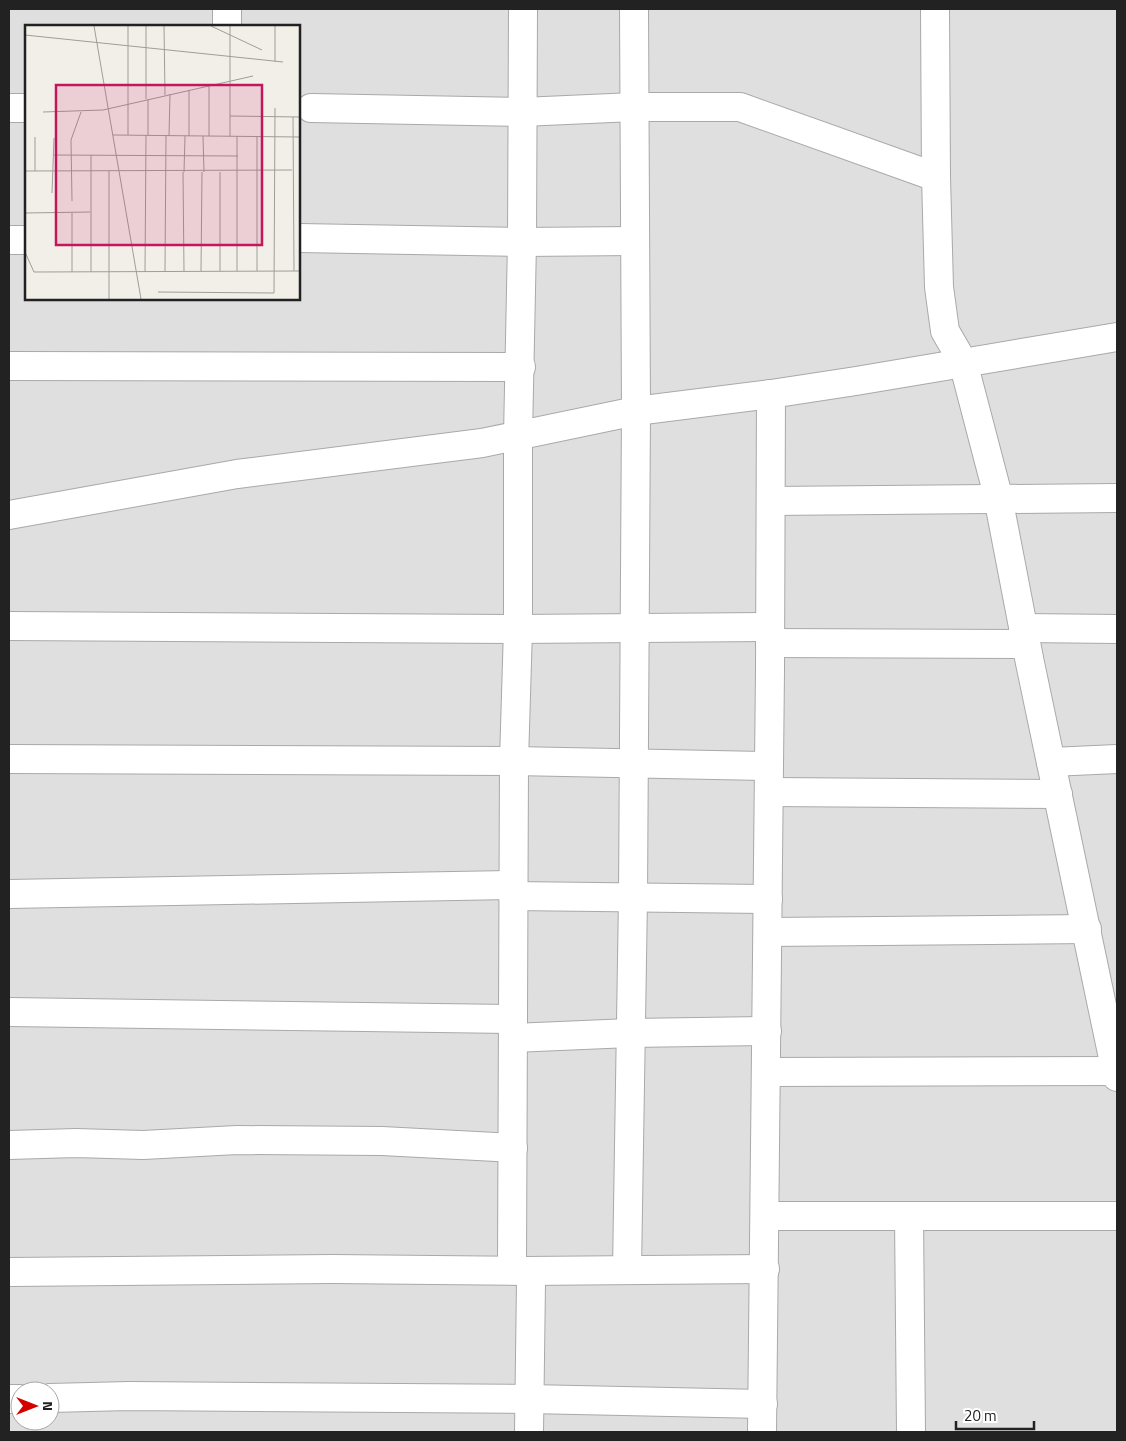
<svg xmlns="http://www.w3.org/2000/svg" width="1126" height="1441" font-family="'Titillium Web',sans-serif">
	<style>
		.residential { fill: #e0dfdf; fill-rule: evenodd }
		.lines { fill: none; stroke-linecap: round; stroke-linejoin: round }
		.minor-casing { stroke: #a9a9a9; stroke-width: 30 }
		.minor { stroke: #fff; stroke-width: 28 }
		.inset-road { fill: none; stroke: #9f9d99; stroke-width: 1 }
		.view { fill: #c2185b; fill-opacity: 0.15; stroke: #c2185b; stroke-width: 2.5 }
		.inset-edge { fill: none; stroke: #222; stroke-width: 2.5 }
	</style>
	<rect width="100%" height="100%" fill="#f2efe9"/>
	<path class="residential" d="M9 9H1117V1432H9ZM26 26H299V299H26ZM20 1391H50V1421H20Z"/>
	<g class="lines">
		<defs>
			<g id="minor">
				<polyline points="227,9 227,26"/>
				<path d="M523 9 522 242 518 436V629L514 761 512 1266C521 1273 526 1270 531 1282L529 1432"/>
				<polyline points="935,9 936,177 939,287 945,331 963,362 997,492 1030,663 1117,1077"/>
				<polyline points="9,108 26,108"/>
				<polyline points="311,108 522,112 634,107 740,107 936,177"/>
				<polyline points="299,238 522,242 634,241"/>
				<polyline points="9,240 26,240"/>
				<polyline points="9,366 521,367"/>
				<polyline points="771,501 1117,498"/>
				<polyline points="9,515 237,474 482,443 636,411 771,394 856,381 1117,337"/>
				<polyline points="9,626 518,629 770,627"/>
				<polyline points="1023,628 1117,629"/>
				<polyline points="770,643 1026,644"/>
				<polyline points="9,759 514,761 769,766"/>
				<polyline points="1051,762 1117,759"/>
				<polyline points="769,792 1058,794"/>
				<polyline points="9,894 513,885"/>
				<polyline points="513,896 768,899"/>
				<polyline points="768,932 1087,929"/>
				<polyline points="9,1012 513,1019"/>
				<polyline points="513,1038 630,1033 767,1031"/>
				<polyline points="766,1072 1116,1071"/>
				<polyline points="9,1145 76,1143 143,1145 237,1140 382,1141 513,1148"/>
				<polyline points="765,1216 1117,1216"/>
				<polyline points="909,1216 911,1432"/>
				<polyline points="627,1270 633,898 636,411 634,9"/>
				<polyline points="9,1272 332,1269 524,1271 765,1269"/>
				<polyline points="50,1398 129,1396 529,1399 763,1404"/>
				<polyline points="9,1399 20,1399"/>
				<polyline points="762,1432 770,670 771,394"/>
			</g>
		</defs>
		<use href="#minor" class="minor-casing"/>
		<use href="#minor" class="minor"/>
	</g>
	<g transform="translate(25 25)">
		<rect width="275" height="275" fill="#f2efe9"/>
		<path class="inset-road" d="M69 1 116 274M103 1V110M121 1V74M139 1 140 70M186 1 237 25M250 1V37M0 10 258 37M184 61V111M164 65V111M18 87 78 85 228 51M205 91 275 92M268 92 269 246M88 110 275 112M123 110V74M144 111 145 69M178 111 179 147M205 111V1M212 111V246M232 111V246M28 130 213 131M66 130V247M0 146 267 145M10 146V112M84 146V274M158 147 159 246M159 147 160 111M27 168 29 113M47 176 46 115 56 87M0 188 65 187M0 227 9 247 275 246M140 246 141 110M176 246 177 147M195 246V147M47 247V188M120 247 121 110M133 267 249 268 250 83"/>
		<path class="view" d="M31 60H237V220H31Z"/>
		<rect width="275" height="275" class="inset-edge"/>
	</g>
	<rect width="1126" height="1441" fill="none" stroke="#222222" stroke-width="20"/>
	<g transform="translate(35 1406) rotate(90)"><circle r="24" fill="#ffffff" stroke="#a7a7a7"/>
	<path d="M0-4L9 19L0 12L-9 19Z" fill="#d40000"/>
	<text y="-8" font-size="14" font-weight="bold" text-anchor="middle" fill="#222222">N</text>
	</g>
	<path d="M956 1421v8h78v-8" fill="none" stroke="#222222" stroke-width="2.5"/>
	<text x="964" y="1421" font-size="15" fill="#222222" stroke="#ffffff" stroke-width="4" paint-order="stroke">20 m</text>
</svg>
